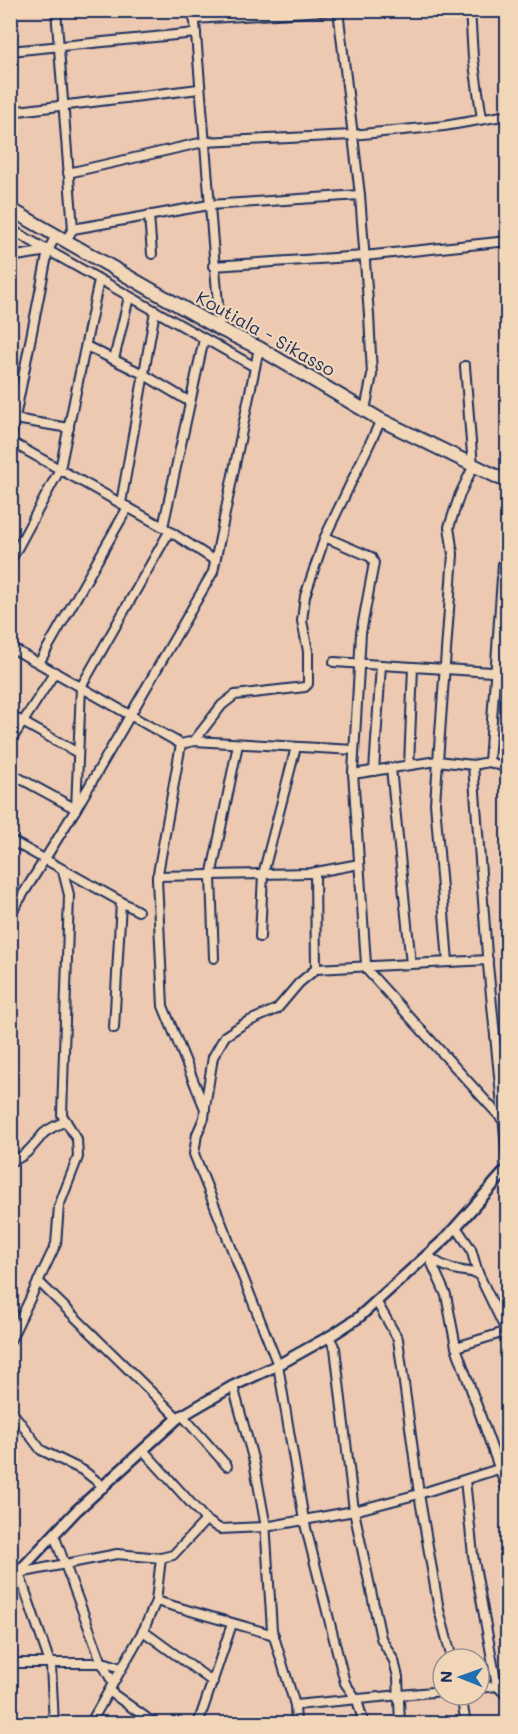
<svg xmlns="http://www.w3.org/2000/svg" width="518" height="1734" font-family="Mali,sans-serif">
	<style>
		.lines { fill: none; stroke-linecap: round; stroke-linejoin: round }
		.minor-casing { stroke: #1b2f5e; stroke-width: 12 }
		.tertiary-casing { stroke: #1b2f5e; stroke-width: 14 }
		.primary-casing { stroke: #1b2f5e; stroke-width: 16 }
		.minor { stroke: #f1d6b8; stroke-width: 8 }
		.tertiary { stroke: #f1d6b8; stroke-width: 9 }
		.primary { stroke: #f1d6b8; stroke-width: 12 }
		.labels { text-anchor: middle; dominant-baseline: central; stroke-width: 4.5; stroke-linejoin: round; paint-order: stroke }
		.street-label { font-size: 18px; fill: #1b2f5e; stroke: #f1d6b8 }
	</style>
	<rect width="100%" height="100%" fill="#edc9b1"/>
	<filter id="ink" filterUnits="userSpaceOnUse"><feTurbulence type="fractalNoise" baseFrequency=".0167" numOctaves="2"/><feDisplacementMap in="SourceGraphic" scale="12" xChannelSelector="R" yChannelSelector="G"/><feConvolveMatrix kernelMatrix="1 2 1 2 8 2 1 2 1" color-interpolation-filters="sRGB"/></filter>
	<g filter="url(#ink)">
		<g class="lines">
			<defs>
				<g id="minor">
					<polyline points="56,10 73,229"/>
					<polyline points="194,10 220,329"/>
					<polyline points="338,10 360,195 369,315 372,375 365,410"/>
					<polyline points="470,10 473,57 482,119"/>
					<polyline points="194,19 341,10"/>
					<polyline points="10,51 196,33"/>
					<polyline points="10,112 199,89"/>
					<polyline points="68,173 204,142 352,135 444,126 508,115"/>
					<polyline points="149,215 152,254"/>
					<polyline points="10,229 255,367"/>
					<polyline points="66,240 73,229 209,205 360,195"/>
					<polyline points="10,257 48,251"/>
					<polyline points="213,266 364,256 508,241"/>
					<polyline points="86,346 143,374 190,402"/>
					<polyline points="114,359 129,297"/>
					<polyline points="15,419 69,428"/>
					<polyline points="11,442 163,527 214,560"/>
					<polyline points="10,443 48,251 56,235"/>
					<polyline points="121,503 155,311"/>
					<polyline points="163,527 204,339"/>
					<polyline points="325,537 371,557 374,563 361,633 353,772 366,964 368,971 503,1120"/>
					<polyline points="10,562 60,469 99,280"/>
					<polyline points="10,647 181,744 157,879 163,1006 205,1109 204,1118 197,1134 194,1154 278,1365 304,1520 345,1683 357,1700 364,1724"/>
					<polyline points="334,662 508,673"/>
					<polyline points="39,663 128,507"/>
					<polyline points="10,715 78,753"/>
					<polyline points="194,741 222,705 235,695 305,687 308,684 308,651 302,621 305,596 325,537 381,420"/>
					<polyline points="10,742 55,672"/>
					<polyline points="181,744 194,741 354,750"/>
					<polyline points="489,762 503,564 508,550"/>
					<polyline points="409,765 413,667"/>
					<polyline points="473,765 487,955 508,1166"/>
					<polyline points="391,768 411,964"/>
					<polyline points="374,771 381,665"/>
					<polyline points="10,773 76,809 81,687 169,532"/>
					<polyline points="353,774 437,761 473,765 489,762 508,768"/>
					<polyline points="10,840 138,911"/>
					<polyline points="315,873 316,969"/>
					<polyline points="157,876 311,873 359,864"/>
					<polyline points="10,915 76,809 213,572 259,348"/>
					<polyline points="260,937 263,874 296,747"/>
					<polyline points="214,958 211,877 238,744"/>
					<polyline points="448,962 435,803 453,554 449,527 460,494 473,467 465,366"/>
					<polyline points="114,1028 121,902"/>
					<polyline points="205,1107 213,1057 225,1036 245,1023 277,1009 299,983 316,969 488,960"/>
					<path d="M10 1161C26 1158 34 1144 44 1133 50 1128 59 1124 66 1121"/>
					<polyline points="456,1227 471,1249 478,1273 508,1335"/>
					<polyline points="428,1255 446,1295 456,1347 508,1493"/>
					<path d="M430 1257C444 1269 460 1271 478 1273"/>
					<polyline points="38,1281 178,1418"/>
					<polyline points="376,1301 398,1339 419,1494 439,1610 452,1659"/>
					<polyline points="329,1337 335,1348 354,1511 381,1638 394,1661 398,1677 400,1724"/>
					<polyline points="10,1341 56,1244 59,1206 78,1157 77,1139 62,1115 69,895 63,871"/>
					<polyline points="456,1347 508,1331"/>
					<polyline points="233,1386 254,1462 265,1522 272,1630 295,1705 296,1724"/>
					<polyline points="10,1409 41,1450 84,1471 104,1487"/>
					<polyline points="182,1415 227,1466"/>
					<polyline points="143,1450 206,1520"/>
					<polyline points="465,1480 473,1555 497,1686 508,1697"/>
					<polyline points="54,1535 102,1663 113,1683"/>
					<polyline points="156,1601 274,1635"/>
					<polyline points="143,1631 213,1682"/>
					<polyline points="10,1663 106,1663 121,1668"/>
					<polyline points="479,1688 497,1686"/>
					<polyline points="109,1691 155,1724"/>
					<polyline points="461,1695 466,1724"/>
					<polyline points="295,1705 443,1691"/>
					<polyline points="54,1724 51,1666 19,1573 117,1554 161,1558 173,1555 206,1520 220,1529 265,1527 354,1511 419,1494 508,1466"/>
					<polyline points="90,1724 144,1629 156,1601 161,1558"/>
					<polyline points="198,1724 232,1624"/>
				</g>
				<polyline id="tertiary" points="10,1581 76,1511 178,1418 233,1386 278,1365 332,1335 358,1318 446,1238 508,1168"/>
				<polyline id="primary" points="10,209 220,329 259,348 381,420 508,482"/>
			</defs>
			<use href="#minor" class="minor-casing"/>
			<use href="#tertiary" class="tertiary-casing"/>
			<use href="#primary" class="primary-casing"/>
			<use href="#minor" class="minor"/>
			<use href="#tertiary" class="tertiary"/>
			<use href="#primary" class="primary"/>
		</g>
	</g>
	<g class="labels">
		<g class="street-label">
			<text transform="translate(266 333) rotate(29)">Koutiala - Sikasso</text>
		</g>
	</g>
	<rect width="518" height="1734" fill="none" stroke="#f1d6b8" stroke-width="36"/>
	<rect x="18" y="18" width="482" height="1698" fill="none" stroke="#1b2f5e" stroke-width="2" filter="url(#ink)"/>
	<g transform="translate(461 1677) rotate(271)"><circle r="28" fill="#f1d6b8" stroke="#9b9394" stroke-width="1.5"/>
	<path d="M0-4.5L10 22L0 15L-10 22Z" fill="#1f6fb2"/>
	<text y="-9" font-size="16" font-weight="bold" text-anchor="middle" fill="#1b2f5e">N</text>
	</g>
</svg>
